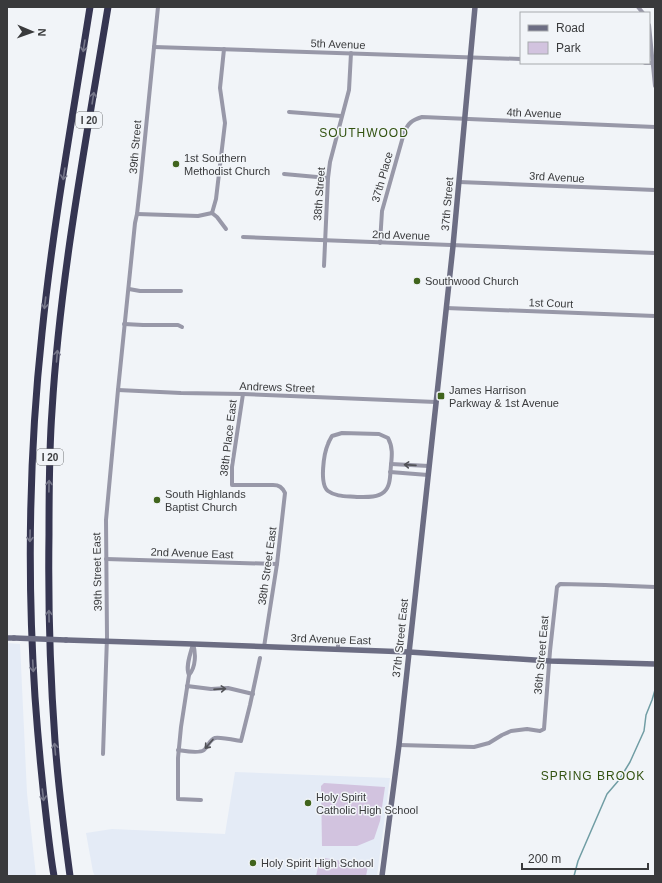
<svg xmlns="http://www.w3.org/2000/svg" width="662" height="883" font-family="Helvetica,sans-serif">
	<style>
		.built { fill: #e4ebf6 }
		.green { fill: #d2c3df }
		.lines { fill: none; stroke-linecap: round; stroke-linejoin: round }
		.stream { stroke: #709da4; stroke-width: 1.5 }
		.street { stroke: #9898a8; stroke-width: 4 }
		.secondary { stroke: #6c6d83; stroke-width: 5.5 }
		.highway { stroke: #353551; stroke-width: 7 }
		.secondary-bridge { stroke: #6c6d83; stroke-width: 5.5 }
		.oneway { stroke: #77788b }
		.oneway2 { stroke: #515257 }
		.poi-dot { fill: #40641d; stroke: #f1f4f8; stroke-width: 1.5 }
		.labels { text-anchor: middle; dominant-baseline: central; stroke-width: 3; stroke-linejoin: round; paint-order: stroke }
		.shield { fill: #f1f4f8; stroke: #707274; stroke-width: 1 }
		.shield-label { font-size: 10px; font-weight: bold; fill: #393a3c }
		.street-label { font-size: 11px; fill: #393a3c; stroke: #f1f4f8 }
		.poi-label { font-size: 11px; fill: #393a3c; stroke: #f1f4f8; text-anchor: start }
		.neighbourhood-label { font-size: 12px; letter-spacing: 1px; fill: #325210; stroke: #f1f4f8 }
	</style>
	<rect width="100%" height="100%" fill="#f1f4f8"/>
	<g class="built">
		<polygon points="7,643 20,644 27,793 36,876 7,876"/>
		<polygon points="235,772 390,778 377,876 95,876 93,872 86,833 112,829 225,834"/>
	</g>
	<g class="green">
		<polygon points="324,783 385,787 380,821 374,839 357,846 322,846 321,786"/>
		<polygon points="325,858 368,866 366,876 316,876 319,863"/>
	</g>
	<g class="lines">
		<polyline class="stream" points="574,876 578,861 607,794 619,780 630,762 644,731 646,715 652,700 655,690"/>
		<g class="street">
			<polyline points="638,7 643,13"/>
			<polyline points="649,25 655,86"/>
			<polyline points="154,47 521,59"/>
			<polyline points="645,63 655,63"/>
			<polyline points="289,112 341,116"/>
			<polyline points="284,174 328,178"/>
			<polyline points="459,182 655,190"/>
			<polyline points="212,213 216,199 225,123 220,88 224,49"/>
			<polyline points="212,213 217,217 226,229"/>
			<polyline points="137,214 198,216 212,213"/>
			<polyline points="243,237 655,253"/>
			<path d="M380 243 382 211 404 133C408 123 412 120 422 117L655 127"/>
			<polyline points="324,266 328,178 330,162 349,90 351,53"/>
			<polyline points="129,289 140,291 181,291"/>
			<polyline points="446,308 655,316"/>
			<polyline points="124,324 143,325 178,325 182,327"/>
			<polyline points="118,390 181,393 243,394 436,402"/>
			<path d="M243 394 232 467V485H273C279 485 282 487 285 493L277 564 264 647"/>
			<path d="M342 433 379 434 388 438C393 447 392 456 391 465 390 474 391 486 384 492 377 498 366 497 357 497 347 496 336 497 328 491 319 484 324 453 328 444 329 441 331 438 332 436Z"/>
			<polyline points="391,464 429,466"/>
			<polyline points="390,472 428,475"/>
			<polyline points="106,559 277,564"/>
			<path d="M193 644C196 653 196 667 189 675L181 727 178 758V799L201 800"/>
			<polyline points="338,650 338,640"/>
			<path d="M189 675C185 667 191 652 193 644"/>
			<polyline points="187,686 211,689 228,688 253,694"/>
			<polyline points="399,745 474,747 489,743 502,735 511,731 527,729 540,731 544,729 550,651 557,587 560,584 605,585 655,587"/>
			<path d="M178 750C185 751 199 754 204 750 208 747 209 740 215 738 220 737 235 740 241 741L250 705 260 658"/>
			<polyline points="103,754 107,637 106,520 118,390 135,223 137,214 141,178 158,7"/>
		</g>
		<g class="secondary">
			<polyline points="7,638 14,638"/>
			<polyline points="66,640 193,644 409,652 550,661 655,664"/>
			<polyline points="382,876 399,745 414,607 453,246 475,7"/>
		</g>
		<g class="highway">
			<path d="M54 876C51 859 49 841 47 824 42 782 38 739 35 697 27 575 29 454 42 333 53 224 73 115 90 7"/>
			<path d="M70 876C64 831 58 786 55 741 50 672 48 603 49 534 49 494 49 452 52 411 60 276 86 141 108 7"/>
		</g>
		<polyline class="secondary-bridge" points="14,638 66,640"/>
	</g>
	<defs><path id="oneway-shaft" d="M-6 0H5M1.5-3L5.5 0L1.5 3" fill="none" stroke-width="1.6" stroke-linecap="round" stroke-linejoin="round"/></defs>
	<g class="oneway">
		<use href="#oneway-shaft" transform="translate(84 46) rotate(99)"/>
		<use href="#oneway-shaft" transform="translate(93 98) rotate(-81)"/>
		<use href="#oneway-shaft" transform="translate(64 174) rotate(99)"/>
		<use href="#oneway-shaft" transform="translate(45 303) rotate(97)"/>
		<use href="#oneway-shaft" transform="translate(57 356) rotate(-85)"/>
		<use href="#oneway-shaft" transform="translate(49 486) rotate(-89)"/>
		<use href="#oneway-shaft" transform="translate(30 536) rotate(91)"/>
		<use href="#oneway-shaft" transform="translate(49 616) rotate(-91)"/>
		<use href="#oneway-shaft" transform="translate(33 666) rotate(87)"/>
		<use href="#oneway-shaft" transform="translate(55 749) rotate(-95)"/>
		<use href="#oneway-shaft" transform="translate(43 795) rotate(83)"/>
	</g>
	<g class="oneway2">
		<use href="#oneway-shaft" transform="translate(410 465) rotate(-176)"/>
		<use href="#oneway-shaft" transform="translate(220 689) rotate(-4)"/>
		<use href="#oneway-shaft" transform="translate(209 744) rotate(131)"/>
	</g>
	<g class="poi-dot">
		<circle cx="176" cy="164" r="4"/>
		<circle cx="417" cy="281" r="4"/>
		<rect x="437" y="392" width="8" height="8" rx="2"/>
		<circle cx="157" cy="500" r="4"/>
		<circle cx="308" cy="803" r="4"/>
		<circle cx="253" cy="863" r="4"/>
	</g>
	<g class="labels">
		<g class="shield">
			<rect x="76" y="112" width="26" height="16" rx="3"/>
			<rect x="37" y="449" width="26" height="16" rx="3"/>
		</g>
		<g class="shield-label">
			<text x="89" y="120">I 20</text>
			<text x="50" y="457">I 20</text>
		</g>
		<g class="street-label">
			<text transform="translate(338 44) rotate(2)">5th Avenue</text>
			<text transform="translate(534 113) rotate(2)">4th Avenue</text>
			<text transform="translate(135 147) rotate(-85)">39th Street</text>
			<text transform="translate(382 177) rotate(-74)">37th Place</text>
			<text transform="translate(557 177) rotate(3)">3rd Avenue</text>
			<text transform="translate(319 194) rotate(-86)">38th Street</text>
			<text transform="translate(447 204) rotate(-85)">37th Street</text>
			<text transform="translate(401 235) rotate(2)">2nd Avenue</text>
			<text transform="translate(551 303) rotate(2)">1st Court</text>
			<text transform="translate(277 387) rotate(2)">Andrews Street</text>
			<text transform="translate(228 438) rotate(-83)">38th Place East</text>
			<text transform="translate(192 553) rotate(2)">2nd Avenue East</text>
			<text transform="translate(267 566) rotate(-82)">38th Street East</text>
			<text transform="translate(97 572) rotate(-91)">39th Street East</text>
			<text transform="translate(400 638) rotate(-84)">37th Street East</text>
			<text transform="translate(331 639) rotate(2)">3rd Avenue East</text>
			<text transform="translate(541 655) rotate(-85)">36th Street East</text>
		</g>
		<g class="poi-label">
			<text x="184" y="158">1st Southern<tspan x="184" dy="13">Methodist Church</tspan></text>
			<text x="425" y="281">Southwood Church</text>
			<text x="449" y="390">James Harrison<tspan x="449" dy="13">Parkway &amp; 1st Avenue</tspan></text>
			<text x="165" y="494">South Highlands<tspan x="165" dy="13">Baptist Church</tspan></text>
			<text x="316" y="797">Holy Spirit<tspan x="316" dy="13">Catholic High School</tspan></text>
			<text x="261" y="863">Holy Spirit High School</text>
		</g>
		<g class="neighbourhood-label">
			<text x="364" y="133">SOUTHWOOD</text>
			<text x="593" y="776">SPRING BROOK</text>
		</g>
	</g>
	<rect width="662" height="883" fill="none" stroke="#393a3c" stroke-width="16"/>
	<rect x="520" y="12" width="130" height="52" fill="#f1f4f8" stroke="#a7aaad"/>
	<rect x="528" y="25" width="20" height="6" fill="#6c6d83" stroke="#a7aaad"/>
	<text x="556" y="32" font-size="12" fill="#393a3c">Road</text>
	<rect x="528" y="42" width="20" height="12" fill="#d2c3df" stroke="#a7aaad"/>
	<text x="556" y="52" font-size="12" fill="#393a3c">Park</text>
	<g transform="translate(32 32) rotate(92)" stroke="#f1f4f8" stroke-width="3" paint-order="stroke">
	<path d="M0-3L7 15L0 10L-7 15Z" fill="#393a3c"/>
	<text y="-6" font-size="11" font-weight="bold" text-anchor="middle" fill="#393a3c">N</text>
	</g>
	<path d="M522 863v6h126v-6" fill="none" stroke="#393a3c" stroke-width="2"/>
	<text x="528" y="863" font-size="12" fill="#393a3c" stroke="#f1f4f8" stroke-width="3" paint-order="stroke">200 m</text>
</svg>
